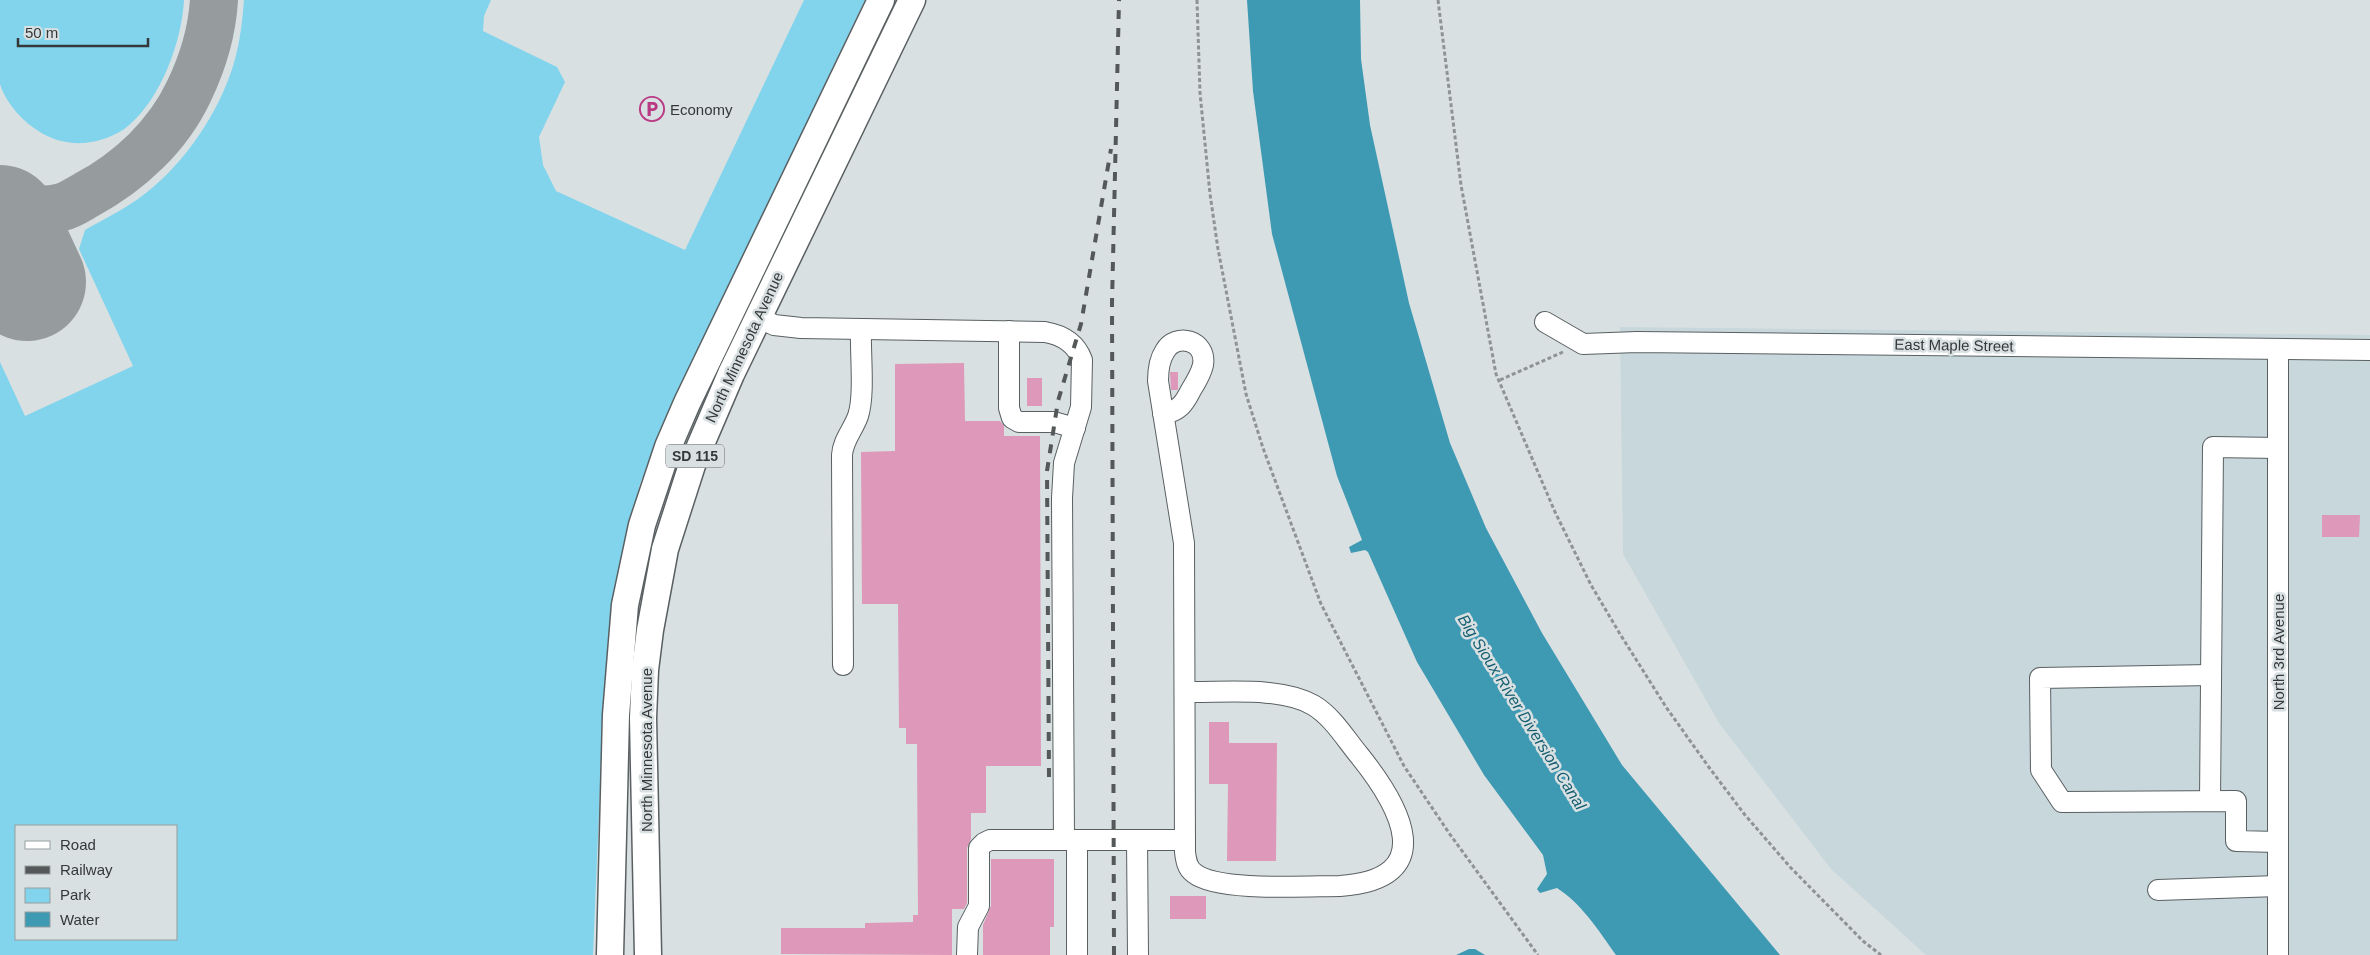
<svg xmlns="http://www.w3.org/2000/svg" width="2370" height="955" font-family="Helvetica,sans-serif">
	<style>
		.built { fill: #c7d7dc }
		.green { fill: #82d4ed; fill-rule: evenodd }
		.water { fill: #3e99b3 }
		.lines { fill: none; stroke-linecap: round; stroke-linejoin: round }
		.taxiway { stroke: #969c9e; stroke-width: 48 }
		.runway { stroke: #969c9e; stroke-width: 118 }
		.building { fill: #de98ba }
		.minor-casing { stroke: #5a6062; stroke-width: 22 }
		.major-casing { stroke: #5a6062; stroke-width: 29 }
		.path { stroke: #8e9395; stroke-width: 3; stroke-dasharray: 4 2.5; stroke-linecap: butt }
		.minor { stroke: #fff; stroke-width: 20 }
		.major { stroke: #fff; stroke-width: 26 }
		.rail { stroke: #545859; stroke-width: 4; stroke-dasharray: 9 9; stroke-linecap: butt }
		.labels { text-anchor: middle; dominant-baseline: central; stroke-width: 5; stroke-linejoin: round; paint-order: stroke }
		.shield { fill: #d9e0e2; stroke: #666a6c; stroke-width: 1 }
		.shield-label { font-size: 14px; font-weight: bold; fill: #353839 }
		.poi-label { font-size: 15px; fill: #353839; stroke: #d9e0e2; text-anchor: start }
		.street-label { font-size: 15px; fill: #353839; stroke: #d9e0e2 }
		.water-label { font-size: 16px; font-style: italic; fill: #135d70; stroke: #d9e0e2 }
	</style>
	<rect width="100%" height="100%" fill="#d9e0e2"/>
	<polygon class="built" points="1620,327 2370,335 2370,955 1926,955 1831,869 1719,723 1623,554"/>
	<g class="green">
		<path d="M0 0H184C182 41 161 99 128 126 118 135 99 142 84 143 67 144 51 140 37 130 21 120 5 101 0 84 0 77 0 68 0 61 0 41 0 20 0 0Z"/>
		<path d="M244 0H491L484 16 483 31 557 67 565 82 539 137 543 165 556 191 685 250 804 0H865L679 391 640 484 611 617 603 716 593 955H0V362L25 416 133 366 79 249 85 230C102 220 121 211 138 199 179 170 213 122 230 75 239 51 242 25 244 0ZM16 826H176V939H16Z"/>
	</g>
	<g class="water">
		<path d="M1247 0H1360L1361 59 1370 125 1409 303 1450 443 1486 528 1542 633 1622 765 1780 955H1616C1599 931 1582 904 1557 888L1540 893 1537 889 1547 874 1543 855 1484 775 1417 662 1368 552 1365 550 1351 553 1349 547 1362 540 1337 476 1272 234 1253 91Z"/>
		<polygon points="1469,949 1475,949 1485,955 1456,955"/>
	</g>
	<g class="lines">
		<path class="taxiway" d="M0 196C17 207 42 213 62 207 70 205 79 199 86 195 129 172 168 136 189 91 203 62 212 32 214 0"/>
		<polyline class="runway" points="0,224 27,282"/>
	</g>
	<g class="building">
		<polygon points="964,363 965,421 1000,421 1004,426 1004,436 1040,436 1041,766 986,766 986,813 971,813 971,839 967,848 967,903 964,909 952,909 952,955 781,954 781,928 865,928 865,923 913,922 913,915 918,915 917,744 906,744 906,728 899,728 898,604 862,604 861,452 895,451 895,364"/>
		<polygon points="1170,372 1178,372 1178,390 1171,390"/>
		<rect x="1027" y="378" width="15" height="28"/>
		<polygon points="2322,515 2360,515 2359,537 2322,537"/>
		<polygon points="1209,722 1229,722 1229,743 1277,743 1276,861 1227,861 1228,784 1209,784"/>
		<polygon points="991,859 1054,859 1054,927 1050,927 1050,955 983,955 983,925 991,906"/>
		<rect x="1170" y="896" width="36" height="23"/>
	</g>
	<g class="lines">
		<defs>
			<g id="minor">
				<path d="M758 317 774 325 801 328 1045 332C1062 335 1076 343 1082 360L1081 407 1064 463 1062 498 1064 840"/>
				<polyline points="1545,322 1583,344 1637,342 2370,350"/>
				<polyline points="1009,331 1009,408 1012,418 1019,422 1054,422 1075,428"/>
				<polyline points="2278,349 2278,955"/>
				<path d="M1163 414C1179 411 1184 404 1191 390 1196 382 1201 374 1203 365 1207 340 1176 332 1165 351 1159 360 1158 371 1158 381L1184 543 1185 852C1186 860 1187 868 1194 873 1217 892 1308 886 1340 886 1441 879 1400 806 1359 755 1345 738 1332 716 1313 705 1279 686 1223 693 1185 692"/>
				<path d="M843 665 842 455C843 440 853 430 858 416 865 395 860 353 861 329"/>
				<polyline points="2211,675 2040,678 2041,770 2062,802 2236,801 2236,841 2278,842"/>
				<polyline points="2210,801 2213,447 2278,448"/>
				<polyline points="1077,840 1077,955"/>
				<polyline points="1137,840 1138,955"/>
				<polyline points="2158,890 2278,886"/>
				<polyline points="967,955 968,927 979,906 979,848 984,843 990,840 1185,840"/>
			</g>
			<g id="major">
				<polyline points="610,955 616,715 625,605 642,525 668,447 687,403 881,0"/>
				<polyline points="648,955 643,718 645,670 650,630 665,549 692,465 731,374 912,0"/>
			</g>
		</defs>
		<use href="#minor" class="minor-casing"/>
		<use href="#major" class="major-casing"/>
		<g class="path">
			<polyline points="1197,0 1200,93 1210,194 1218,249 1246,394 1263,448 1321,604 1404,766 1449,833 1538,955"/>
			<polyline points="1438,0 1461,185 1496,374 1555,512 1591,585 1620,634 1666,707 1708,766 1745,815 1791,868 1863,941 1881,955"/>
			<polyline points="1500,380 1563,352"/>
		</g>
		<use href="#minor" class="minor"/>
		<use href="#major" class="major"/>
		<g class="rail">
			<polyline points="1049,777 1047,471 1058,401 1081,324 1111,149"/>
			<polyline points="1114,955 1112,303 1119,0"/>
		</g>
	</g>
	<defs>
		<symbol id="parking-ring" viewBox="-11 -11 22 22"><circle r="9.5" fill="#d9e0e2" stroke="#ba3984" stroke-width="1.5"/><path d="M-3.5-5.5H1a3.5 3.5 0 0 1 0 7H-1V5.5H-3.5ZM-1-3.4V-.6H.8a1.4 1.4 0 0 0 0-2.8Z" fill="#ba3984"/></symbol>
	</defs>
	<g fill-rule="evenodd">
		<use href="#parking-ring" x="638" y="95" width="28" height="28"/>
	</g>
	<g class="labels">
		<rect class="shield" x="666" y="444.5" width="58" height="23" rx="4"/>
		<g class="shield-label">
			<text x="695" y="456">SD 115</text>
		</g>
		<g class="poi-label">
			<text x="670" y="109">Economy</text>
		</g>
		<g class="street-label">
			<text transform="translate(1954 345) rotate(1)">East Maple Street</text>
			<text transform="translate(744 347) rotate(-65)">North Minnesota Avenue</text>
			<text transform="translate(2278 652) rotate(-90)">North 3rd Avenue</text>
			<text transform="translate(646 750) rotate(-90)">North Minnesota Avenue</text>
		</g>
		<g class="water-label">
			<text transform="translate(1522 712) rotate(58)">Big Sioux River Diversion Canal</text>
		</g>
	</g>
	<rect x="15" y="825" width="162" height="115" fill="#d9e0e2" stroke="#979d9e"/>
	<rect x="25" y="841" width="25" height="8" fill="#ffffff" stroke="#979d9e"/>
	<text x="60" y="850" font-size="15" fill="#353839">Road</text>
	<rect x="25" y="866" width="25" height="8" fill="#545859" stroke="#979d9e"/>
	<text x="60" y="875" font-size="15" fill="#353839">Railway</text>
	<rect x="25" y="888" width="25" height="15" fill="#82d4ed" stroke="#979d9e"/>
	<text x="60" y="900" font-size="15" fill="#353839">Park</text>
	<rect x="25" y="912" width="25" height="15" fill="#3e99b3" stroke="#979d9e"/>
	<text x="60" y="925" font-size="15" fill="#353839">Water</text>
	<path d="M18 38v8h130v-8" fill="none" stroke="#353839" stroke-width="2.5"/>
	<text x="25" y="38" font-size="15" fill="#353839" stroke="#d9e0e2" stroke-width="4" paint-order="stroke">50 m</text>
</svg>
